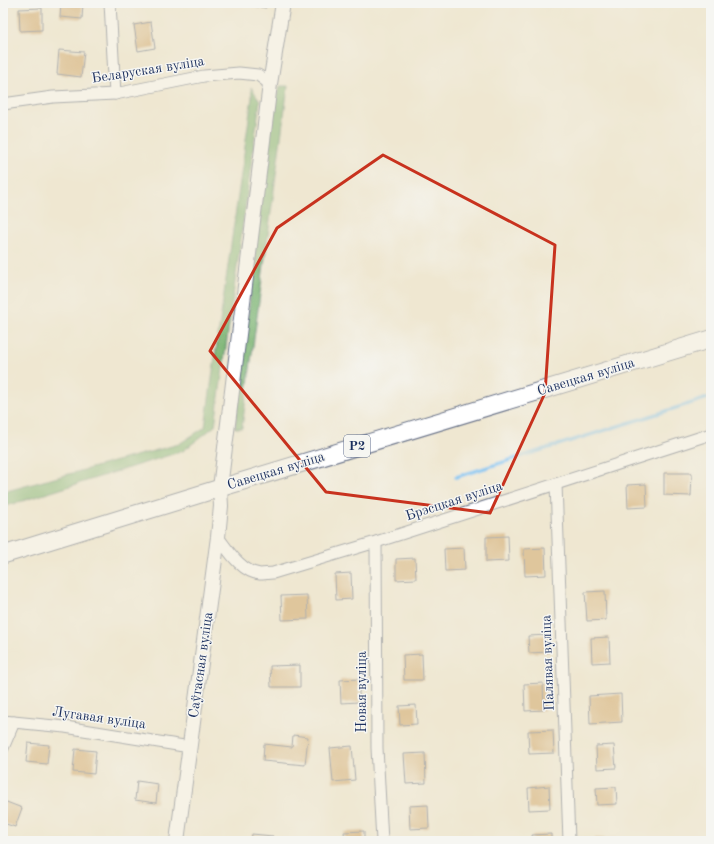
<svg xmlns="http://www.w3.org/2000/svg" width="714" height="844" font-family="'Old Standard TT',serif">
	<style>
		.forest { fill: #7bb472; stroke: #4b7268 }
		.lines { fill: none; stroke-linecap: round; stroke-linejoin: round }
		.stream { stroke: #79c0f1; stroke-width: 3.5 }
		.building { fill: #cd9e5b }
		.minor-casing { stroke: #656f86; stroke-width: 13 }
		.tertiary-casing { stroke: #656f86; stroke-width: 16 }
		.primary-casing { stroke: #656f86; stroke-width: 19 }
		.minor { stroke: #fff; stroke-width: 11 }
		.tertiary { stroke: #fff; stroke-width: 14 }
		.primary { stroke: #fff; stroke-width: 17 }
		.marked { fill: none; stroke: #c8321e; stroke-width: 3; stroke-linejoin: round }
		.labels { text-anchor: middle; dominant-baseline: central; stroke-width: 3; stroke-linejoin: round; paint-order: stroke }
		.shield { fill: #f6f6f2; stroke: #5d6b8a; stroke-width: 1 }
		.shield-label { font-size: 13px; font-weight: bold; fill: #1b2f5e }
		.street-label { font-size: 14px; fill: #1b2f5e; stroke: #f6f6f2 }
	</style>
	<rect width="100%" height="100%" fill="#f6f6f2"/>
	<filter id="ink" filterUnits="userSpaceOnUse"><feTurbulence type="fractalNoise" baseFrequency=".025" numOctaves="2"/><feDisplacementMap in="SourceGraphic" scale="8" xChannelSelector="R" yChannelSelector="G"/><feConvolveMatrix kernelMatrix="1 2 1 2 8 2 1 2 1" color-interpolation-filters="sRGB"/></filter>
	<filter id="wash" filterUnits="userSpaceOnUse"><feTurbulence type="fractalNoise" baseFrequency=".012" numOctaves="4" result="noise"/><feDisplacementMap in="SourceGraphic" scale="16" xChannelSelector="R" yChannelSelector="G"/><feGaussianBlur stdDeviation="0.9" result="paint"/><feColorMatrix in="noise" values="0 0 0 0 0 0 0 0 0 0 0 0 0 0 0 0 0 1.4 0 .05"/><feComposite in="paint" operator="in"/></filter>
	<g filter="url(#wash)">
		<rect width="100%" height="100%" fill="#efe7d1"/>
		<g class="forest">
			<polygon points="280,86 288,86 242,428 235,428 271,117"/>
			<polygon points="251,87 260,101 215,426 183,451 3,507 3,492 179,444 205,427 252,97"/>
		</g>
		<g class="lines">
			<polyline class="stream" points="456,477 711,397"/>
		</g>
		<g id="blocks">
			<g class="building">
				<polygon points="61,3 83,3 82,19 60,17"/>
				<polygon points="251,3 266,3 266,8 251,6"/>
				<polygon points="42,8 42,30 20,31 19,9"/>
				<polygon points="151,22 155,48 138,51 134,25"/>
				<polygon points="59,50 84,52 81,77 57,74"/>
				<polygon points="664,473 692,473 691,496 664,495"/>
				<polygon points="646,484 647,507 628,508 627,485"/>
				<polygon points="508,536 509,561 486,562 486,537"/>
				<polygon points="464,548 465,570 445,571 444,549"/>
				<polygon points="545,548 546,575 525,576 524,549"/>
				<polygon points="415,558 416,579 396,580 396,559"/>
				<polygon points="351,573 352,599 336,600 335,574"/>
				<polygon points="605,591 606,620 587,621 585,592"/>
				<polygon points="307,595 308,619 282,620 281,596"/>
				<polygon points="549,635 549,652 529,653 528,636"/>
				<polygon points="609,637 610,662 592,663 591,638"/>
				<polygon points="422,654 423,680 404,680 403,655"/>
				<polygon points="300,665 300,687 271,687 270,666"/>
				<polygon points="359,679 359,702 341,703 340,680"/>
				<polygon points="543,683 544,710 525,711 524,684"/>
				<polygon points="621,694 622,722 590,724 589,696"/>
				<polygon points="416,705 417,724 400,725 399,706"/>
				<polygon points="553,730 554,753 529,754 528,731"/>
				<polygon points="293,735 308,737 305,765 263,761 264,744 292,747"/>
				<polygon points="28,743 49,745 47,764 26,762"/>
				<polygon points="614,745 616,768 597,769 596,746"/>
				<polygon points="352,746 355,780 333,782 330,748"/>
				<polygon points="75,749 96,751 94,774 73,772"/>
				<polygon points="425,753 426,783 406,784 404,754"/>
				<polygon points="137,781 158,784 156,803 135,800"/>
				<polygon points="549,786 550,809 529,810 528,788"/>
				<polygon points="616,787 617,804 597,805 596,788"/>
				<polygon points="4,801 22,808 15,827 3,823"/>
				<polygon points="428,805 429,828 410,829 409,806"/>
				<polygon points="364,831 364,841 345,841 344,832"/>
				<polygon points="252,834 273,836 272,841 251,841"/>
				<polygon points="551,834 551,841 533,841 532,835"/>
				<rect x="595" y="838" width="21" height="3"/>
			</g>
		</g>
	</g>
	<g filter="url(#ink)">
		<use href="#blocks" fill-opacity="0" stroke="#656f86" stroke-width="1"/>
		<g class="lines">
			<defs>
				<g id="minor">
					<polyline points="110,3 115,94"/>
					<polyline points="3,104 53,97 115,94 204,76 239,73 258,75 270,84"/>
					<polyline points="556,484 569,841"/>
					<path d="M218 537C228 550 241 572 260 574 264 574 269 573 273 573L376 542 711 434"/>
					<polyline points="376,542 377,748 382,841"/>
					<polyline points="3,721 65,727 190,747"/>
					<polyline points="3,748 14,722"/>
				</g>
				<polyline id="tertiary" points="177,841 218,537 221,506 220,488 270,84 283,3"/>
				<polyline id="primary" points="3,555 220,488 711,339"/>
			</defs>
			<use href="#minor" class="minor-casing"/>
			<use href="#tertiary" class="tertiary-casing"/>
			<use href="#primary" class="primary-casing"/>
			<use href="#minor" class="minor"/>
			<use href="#tertiary" class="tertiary"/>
			<use href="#primary" class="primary"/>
		</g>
	</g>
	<path d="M0 0H714V844H0ZM383 155 555 245 545 393 490 513 326 492 210 351 277 228Z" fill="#efe7d1" fill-opacity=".55" fill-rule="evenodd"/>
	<path class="marked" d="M383 155 555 245 545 393 490 513 326 492 210 351 277 228Z"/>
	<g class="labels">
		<rect class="shield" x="344" y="435" width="26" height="22" rx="3"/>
		<g class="shield-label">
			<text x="357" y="446">Р2</text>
		</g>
		<g class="street-label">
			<text transform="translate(148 70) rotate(-9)">Беларуская вуліца</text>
			<text transform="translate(586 377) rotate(-17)">Савецкая вуліца</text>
			<text transform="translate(276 471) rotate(-17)">Савецкая вуліца</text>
			<text transform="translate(454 501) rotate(-18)">Брэсцкая вуліца</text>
			<text transform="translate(548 663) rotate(-92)">Палявая вуліца</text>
			<text transform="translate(201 665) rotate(-82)">Саўгасная вуліца</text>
			<text transform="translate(362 692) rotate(-90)">Новая вуліца</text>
			<text transform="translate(99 718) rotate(8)">Лугавая вуліца</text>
		</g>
	</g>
	<rect width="714" height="844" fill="none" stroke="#f6f6f2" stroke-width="16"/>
</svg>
